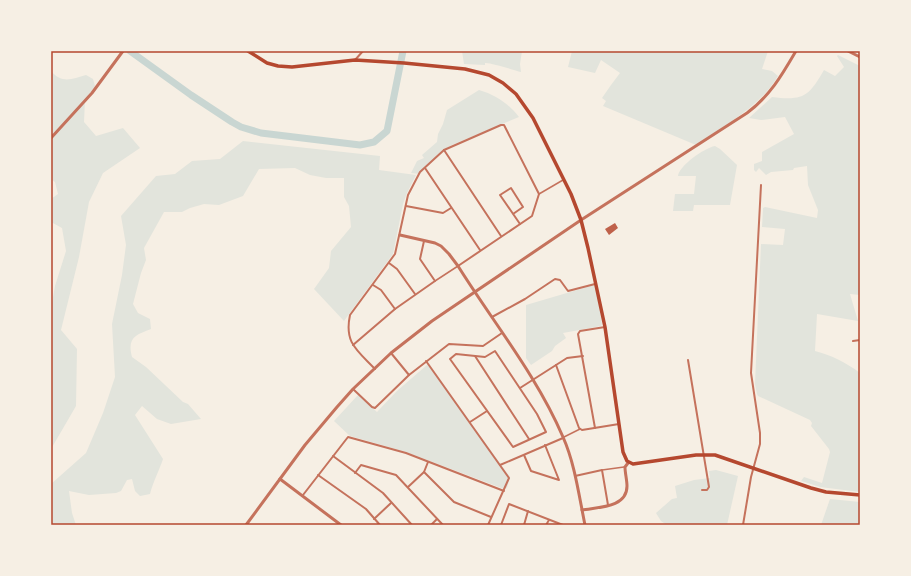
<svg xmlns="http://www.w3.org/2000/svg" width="911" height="576" font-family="'Source Serif 4',serif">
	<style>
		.green { fill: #e2e4dc }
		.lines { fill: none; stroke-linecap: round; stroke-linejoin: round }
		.river { stroke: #c9d6d2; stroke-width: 7 }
		.building { fill: #bf614a }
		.pedestrian { stroke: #c5725c; stroke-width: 1.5 }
		.minor { stroke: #c5725c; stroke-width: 2 }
		.tertiary { stroke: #c5725c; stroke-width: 3 }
		.primary { stroke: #b5482f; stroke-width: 3.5 }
		.neatline { fill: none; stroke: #b5482f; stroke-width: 1.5 }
	</style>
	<rect width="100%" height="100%" fill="#f6efe4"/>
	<g class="green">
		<path d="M462 51H522L520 64 521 72C514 70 489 62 485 63V65L464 64Z"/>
		<path d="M572 51H768L762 69 772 71 778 76C759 108 726 124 696 145L603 106 606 101 602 98 611 85 620 73 601 60 595 73 568 67Z"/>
		<path d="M838 55 860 66V295L850 294 858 321 817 314 815 351C831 355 847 363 860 373V492L820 487 801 481 804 477 822 483 830 452 829 449 811 426 812 423 810 420 758 396 757 394 755 384 761 244 783 245 785 229 762 227 763 208 765 207 817 218 818 210 808 185 807 166 794 168 793 170 771 172 766 175 759 168 756 172 754 170V164L762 161V152L794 134 785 117 761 120 749 118 772 97C804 101 809 96 824 70L835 76 844 67 837 56Z"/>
		<path d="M51 71C62 84 72 79 86 75L93 79 95 86 85 100 84 122 96 136 123 128 140 148 103 173 89 202 79 257 61 330 77 349 76 406 51 449V308L55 286 66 251 62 228 51 222V199L58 194 55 182 51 179Z"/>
		<path d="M479 90C496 95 509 104 519 117L452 145 442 151 420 174 411 173 417 161 424 158 422 155 437 142 438 134 443 124 447 110Z"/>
		<path d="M243 141 380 156 379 170 416 175 407 193 403 204 393 254 344 321 314 289 329 268 331 251 351 227 349 206 344 197V178H326L310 175 295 168 259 169 243 196 219 205 204 204 190 208 182 212H164L144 248 146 260 141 273 133 304 138 313 150 319 151 329C135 335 127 338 132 357L146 367 183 402 188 404 201 419 171 424 157 419 142 406 135 415 163 459C159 471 153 482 150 494L140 496 135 491 132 479 127 480 121 491 116 493 89 495 69 491 72 513 76 525H51V484L86 453 103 413 115 377 112 324 122 275 126 245 121 216 156 176 175 174 192 161 220 159Z"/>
		<path d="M715 146 720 149 737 165 730 205H694L693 211H673L675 194H694L696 176H678C679 166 704 148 715 146Z"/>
		<polygon points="594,285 596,286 602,324 601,326 563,333 566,338 555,346 552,351 531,365 526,358 526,305"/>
		<polygon points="427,365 429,366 510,477 507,488 504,489 406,452 350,436 334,421 358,395 377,412 397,391"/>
		<polygon points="716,470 738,476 727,525 667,525 661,521 656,513 672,499 677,498 675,486 694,480 710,478 709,471"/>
		<polygon points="830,499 860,502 860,525 821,525"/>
	</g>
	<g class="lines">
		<polyline class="river" points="130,51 191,95 232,122 241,127 261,133 360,145 374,142 387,131 403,51"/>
	</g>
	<polygon class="building" points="615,223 618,228 609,235 605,229"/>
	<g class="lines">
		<g class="pedestrian">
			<polyline points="539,194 563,180"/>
			<polyline points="435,281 458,266"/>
			<polyline points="564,437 580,429"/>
			<polyline points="602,470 624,467"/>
		</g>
		<g class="minor">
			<polyline points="355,60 363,51"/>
			<polyline points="444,150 501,236"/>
			<polyline points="425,168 480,250"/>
			<polyline points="406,206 443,213 451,208"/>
			<polyline points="513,214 523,207 511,188 500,195 520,224"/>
			<polyline points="389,263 397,269 415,294"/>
			<polyline points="373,285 381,290 395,309"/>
			<polyline points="492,317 525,299 555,279 560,280 568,291 595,284"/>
			<polyline points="853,341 860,340"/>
			<polyline points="353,345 395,309 435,281 420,259 424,241"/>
			<polygon points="495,351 537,414 546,432 513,447 450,359 456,354 485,357"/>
			<polyline points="391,353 409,375"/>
			<polyline points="475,356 529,439"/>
			<polyline points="688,360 709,487 707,490 702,490"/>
			<polyline points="426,361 509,478 488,525"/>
			<polyline points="556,365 579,428 582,430 619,424"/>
			<path d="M375 369C357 350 344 343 350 315L395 254 408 195 420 172 444 150 501 125H504L539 194 532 216 458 266"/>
			<polyline points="520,388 567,358 583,356"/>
			<polyline points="353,389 372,407 375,408 409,375 449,344 483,346 502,333"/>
			<polyline points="470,422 487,411"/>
			<polyline points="595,428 578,334 580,331 605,327"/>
			<polyline points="524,455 531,471 559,480 545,445"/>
			<polyline points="333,456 383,493 412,525"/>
			<polyline points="500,465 563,438"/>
			<polyline points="424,472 454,502 491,517"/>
			<polyline points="355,473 361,465 396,475 443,525"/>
			<polyline points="318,475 366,509 380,525"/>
			<polyline points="575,476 602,470 608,505"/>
			<polyline points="408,487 424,472 428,462"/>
			<polyline points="303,495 348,437 406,453 504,491"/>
			<polyline points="374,519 391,503"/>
			<polyline points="431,525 437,519"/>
			<polyline points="501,525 509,504 563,525"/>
			<polyline points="524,525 528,511"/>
			<polyline points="546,525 549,520"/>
			<polyline points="743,525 751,477 760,444 760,433 751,373 761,185"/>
		</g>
		<g class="tertiary">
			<polyline points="848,51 860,57"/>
			<polyline points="51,138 92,93 123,51"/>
			<path d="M400 235 435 243 441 246 449 254 458 266C493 322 537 376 563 437 575 464 579 496 585 525"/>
			<polyline points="280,479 341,525"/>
			<path d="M582 510C598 507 627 508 627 486 627 480 625 473 625 467L628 463"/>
			<path d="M246 525 305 445 337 407 353 389 391 353 432 321 581 220 747 113C770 96 782 75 796 51"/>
		</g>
		<polyline class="primary" points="248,51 267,63 278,66 292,67 355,60 404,63 465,69 489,75 503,83 516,94 533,118 571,194 581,220 588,248 605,327 623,452 627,461 633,464 696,455 715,455 811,488 826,492 860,495"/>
	</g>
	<rect width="911" height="576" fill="none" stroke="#f6efe4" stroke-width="104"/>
	<rect x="52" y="52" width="807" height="472" class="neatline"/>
</svg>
